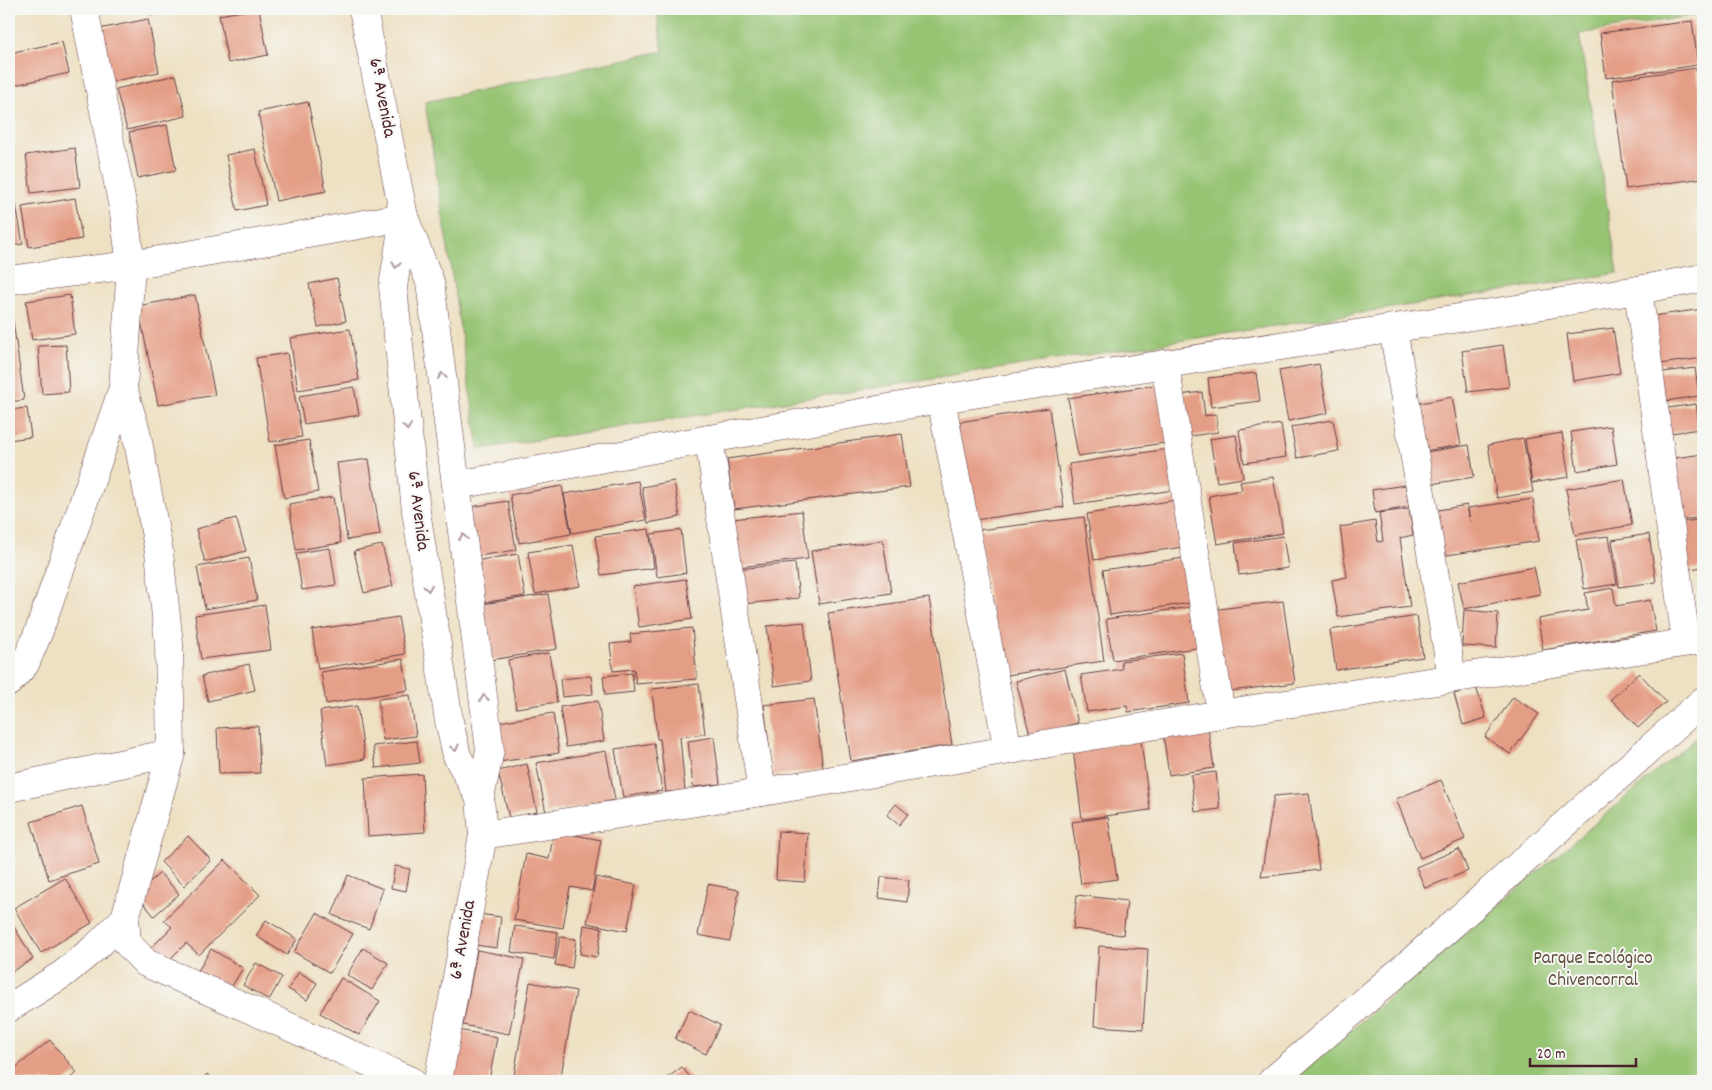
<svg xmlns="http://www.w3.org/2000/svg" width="1712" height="1090" font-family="Dekko,sans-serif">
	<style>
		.green { fill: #96c473; stroke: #70724f }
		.building { fill: #e59e86 }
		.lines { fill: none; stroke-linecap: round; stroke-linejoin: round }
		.minor-casing { stroke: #633c42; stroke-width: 29 }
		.tertiary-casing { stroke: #633c42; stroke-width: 29 }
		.minor { stroke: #fff; stroke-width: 28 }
		.tertiary { stroke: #fff; stroke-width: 28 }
		.oneway { stroke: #ae9aa0 }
		.labels { text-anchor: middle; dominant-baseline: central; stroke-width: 4; stroke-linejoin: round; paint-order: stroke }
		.street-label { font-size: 19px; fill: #4a1f2b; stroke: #f6f6f2 }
		.park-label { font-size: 19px; fill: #615141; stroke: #f6f6f2 }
	</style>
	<rect width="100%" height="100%" fill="#f6f6f2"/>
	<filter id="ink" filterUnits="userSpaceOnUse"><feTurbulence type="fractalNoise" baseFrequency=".02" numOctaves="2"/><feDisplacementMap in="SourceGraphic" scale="10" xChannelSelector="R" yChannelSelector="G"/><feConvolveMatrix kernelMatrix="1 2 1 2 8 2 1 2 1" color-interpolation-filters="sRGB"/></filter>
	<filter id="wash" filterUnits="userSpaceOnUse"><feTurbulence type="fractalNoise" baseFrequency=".0096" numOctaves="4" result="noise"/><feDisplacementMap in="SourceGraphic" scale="20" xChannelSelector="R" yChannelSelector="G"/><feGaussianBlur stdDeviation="1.12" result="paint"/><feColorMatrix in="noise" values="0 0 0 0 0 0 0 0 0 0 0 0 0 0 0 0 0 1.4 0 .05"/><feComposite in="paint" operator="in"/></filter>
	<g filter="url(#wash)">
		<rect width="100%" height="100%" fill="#eee1c3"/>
		<g class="green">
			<polygon points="656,9 1703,9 1703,14 1579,34 1618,273 479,449 425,102 663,51"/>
			<polygon points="1703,732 1703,1081 1291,1081"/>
		</g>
		<g id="blocks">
			<g class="building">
				<polygon points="150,9 183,9 184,10 151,15"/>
				<polygon points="254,9 259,9 268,55 228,63 219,15"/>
				<polygon points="148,19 159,72 105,83 94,30"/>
				<polygon points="1692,21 1698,65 1606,78 1600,33"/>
				<polygon points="62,42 69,73 15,85 9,53"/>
				<polygon points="1696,68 1703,118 1703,178 1626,189 1612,80"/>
				<polygon points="176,75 186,116 127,130 116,89"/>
				<polygon points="308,102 326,191 276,201 258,112"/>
				<polygon points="167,125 176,170 138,178 129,132"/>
				<polygon points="75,148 80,187 31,193 26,155"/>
				<polygon points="255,149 266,205 237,211 226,155"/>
				<polygon points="11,176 23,244 9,246 9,177"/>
				<polygon points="75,198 82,239 29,247 22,207"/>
				<polygon points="337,278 346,321 318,327 309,284"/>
				<polygon points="70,295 75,334 32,340 26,301"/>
				<polygon points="195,295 215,395 158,405 138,306"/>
				<polygon points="9,306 11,306 24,400 9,402"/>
				<polygon points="1703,309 1703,358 1653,365 1646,317"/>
				<polygon points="1613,328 1620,373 1573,381 1567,334"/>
				<polygon points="350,329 359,380 298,390 290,338"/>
				<polygon points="66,345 69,392 42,394 38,346"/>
				<polygon points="1503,345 1509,387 1468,392 1462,351"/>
				<polygon points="287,353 302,437 270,442 256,358"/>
				<polygon points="1319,364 1328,413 1288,421 1279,371"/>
				<polygon points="1695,368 1699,396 1659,402 1655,373"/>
				<polygon points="1256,373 1260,401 1211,407 1208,378"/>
				<polygon points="1162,384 1171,442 1078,456 1068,398"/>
				<polygon points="354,387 359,415 304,424 299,396"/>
				<polygon points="1202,392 1205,416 1216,414 1218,432 1185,437 1180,395"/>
				<polygon points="1452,397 1461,445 1423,451 1415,404"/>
				<polygon points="1696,404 1700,429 1664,434 1661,409"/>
				<polygon points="27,408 31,437 9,440 9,410"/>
				<polygon points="1049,408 1064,507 968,521 953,423"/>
				<polygon points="1333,420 1339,451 1297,458 1291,427"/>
				<polygon points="1281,424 1286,457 1244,463 1239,430"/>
				<polygon points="1611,426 1617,464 1577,471 1571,432"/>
				<polygon points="1562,433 1569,477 1532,483 1525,439"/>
				<polygon points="902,434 910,487 734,509 727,459"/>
				<polygon points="1236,435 1243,478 1217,482 1210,439"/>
				<polygon points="1523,438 1533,492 1497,498 1488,445"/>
				<polygon points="309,440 318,492 284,498 275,445"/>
				<polygon points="1469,445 1474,477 1431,484 1426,452"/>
				<polygon points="1174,448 1181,489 1075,504 1069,464"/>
				<polygon points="1703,454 1703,517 1676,521 1667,459"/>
				<polygon points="369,459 380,535 347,540 337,463"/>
				<polygon points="1273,477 1283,533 1217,544 1209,496 1242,490 1240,482"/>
				<polygon points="1624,479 1632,525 1575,535 1566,489"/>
				<polygon points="638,481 646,520 572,533 564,494"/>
				<polygon points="674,481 680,517 648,523 642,487"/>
				<polygon points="1405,485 1409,507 1375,513 1372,490"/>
				<polygon points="562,486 571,534 519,543 510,495"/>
				<polygon points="333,497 341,543 296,550 289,504"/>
				<polygon points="1533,499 1539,541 1434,557 1427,512 1467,505 1470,522 1468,508"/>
				<polygon points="1176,500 1183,547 1094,560 1087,514"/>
				<polygon points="508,501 516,550 472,557 464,508"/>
				<polygon points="1409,509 1413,535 1400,538 1410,607 1338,617 1332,580 1347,577 1340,527 1375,521 1378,542 1383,541 1379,513"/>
				<polygon points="802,511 808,559 739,567 733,519"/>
				<polygon points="1084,517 1104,661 1000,676 979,530"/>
				<polygon points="236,518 246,551 205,562 196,529"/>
				<polygon points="1703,519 1703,567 1683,570 1676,523"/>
				<polygon points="649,529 654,568 601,575 595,536"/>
				<polygon points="681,530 686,573 657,577 651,534"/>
				<polygon points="1649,534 1656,582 1619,587 1612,540"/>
				<polygon points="1283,536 1288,568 1239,575 1235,543"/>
				<polygon points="1609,536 1617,584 1584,589 1576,540"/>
				<polygon points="883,540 891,593 819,604 811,551"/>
				<polygon points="382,545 393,586 364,593 354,551"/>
				<polygon points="573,545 580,586 535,594 528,552"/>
				<polygon points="330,548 336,585 302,590 296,553"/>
				<polygon points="518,554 525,596 481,603 474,561"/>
				<polygon points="1190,557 1197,602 1110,615 1103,570"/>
				<polygon points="249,558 257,600 205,609 197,567"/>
				<polygon points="795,563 799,598 744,604 739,569"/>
				<polygon points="1534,567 1540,594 1464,609 1458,582"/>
				<polygon points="1703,573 1703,596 1702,596 1699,574"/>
				<polygon points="686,579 692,619 639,627 633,586"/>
				<polygon points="1613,588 1616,606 1650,600 1656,631 1543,650 1538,619 1588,610 1585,593"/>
				<polygon points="548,594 557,649 485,661 476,605"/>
				<polygon points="929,598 952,745 851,761 828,613"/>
				<polygon points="1283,601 1295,683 1222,692 1211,610"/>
				<polygon points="265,605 271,650 201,659 195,615"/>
				<polygon points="1198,606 1204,647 1113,660 1106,619"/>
				<polygon points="1464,610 1498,613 1496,648 1462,646"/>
				<polygon points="1417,616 1423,657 1336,670 1330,630"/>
				<polygon points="398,617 405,654 318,669 312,630"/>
				<polygon points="804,622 811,681 774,686 767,626"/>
				<polygon points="692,628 697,679 636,684 634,669 613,671 610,644 631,642 630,634"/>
				<polygon points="549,653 557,702 516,708 508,660"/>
				<polygon points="1182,653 1189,703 1128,712 1127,706 1087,712 1081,675 1122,669 1121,661"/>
				<polygon points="403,659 408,690 326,704 321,672"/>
				<polygon points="249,664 255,690 208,701 202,676"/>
				<polygon points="1065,669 1078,723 1030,735 1016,681"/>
				<polygon points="632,673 634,692 605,695 603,676"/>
				<polygon points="1639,673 1666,702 1638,728 1611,699"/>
				<polygon points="591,676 593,694 562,697 560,679"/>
				<polygon points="699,684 705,734 680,737 685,791 666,792 660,739 657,739 652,689"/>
				<polygon points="1476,687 1486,718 1463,725 1454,694"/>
				<polygon points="410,695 416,736 383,740 378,699"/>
				<polygon points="1513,697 1539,714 1510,754 1485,737"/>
				<polygon points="814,699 823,769 773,776 764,705"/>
				<polygon points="598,701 604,741 566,747 560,707"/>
				<polygon points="357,706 365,759 327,765 320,711"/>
				<polygon points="553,713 559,753 499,762 493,723"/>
				<polygon points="258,726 260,773 219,774 217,728"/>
				<polygon points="1208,728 1214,768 1169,775 1163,734"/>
				<polygon points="714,737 720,784 693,787 688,741"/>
				<polygon points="417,741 420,763 376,768 373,746"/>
				<polygon points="1141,741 1150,810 1082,819 1073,749"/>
				<polygon points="654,743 662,791 623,797 615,749"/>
				<polygon points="606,751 615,800 546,813 536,763"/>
				<polygon points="527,764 537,812 509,818 498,771"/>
				<polygon points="1216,772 1220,809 1195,812 1191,775"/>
				<polygon points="422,774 425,832 368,836 365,778"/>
				<polygon points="1441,780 1465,839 1420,858 1396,799"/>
				<polygon points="1309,793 1319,870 1261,877 1274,796"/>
				<polygon points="896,804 908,814 899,825 887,815"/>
				<polygon points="82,806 99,864 49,880 31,822"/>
				<polygon points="1108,817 1117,879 1081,884 1072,822"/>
				<polygon points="554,831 601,840 592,891 570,887 563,928 514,920 526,854 549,859"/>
				<polygon points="778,831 808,833 805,882 776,880"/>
				<polygon points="188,836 211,860 184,886 161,862"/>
				<polygon points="1459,849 1468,871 1425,888 1416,867"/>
				<polygon points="225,860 260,895 199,955 186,943 165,964 150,949 172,927 164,920"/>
				<polygon points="395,866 410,869 406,891 391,888"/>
				<polygon points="160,873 179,894 154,916 136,894"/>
				<polygon points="348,875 383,889 369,929 332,915"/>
				<polygon points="596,877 636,885 627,931 587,923"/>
				<polygon points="881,877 909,880 907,902 879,898"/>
				<polygon points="65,878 92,923 41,953 14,908"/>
				<polygon points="708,884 739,890 730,941 698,935"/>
				<polygon points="1077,895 1127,901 1123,935 1073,929"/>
				<polygon points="317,913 353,934 330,973 294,952"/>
				<polygon points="478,914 501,917 497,948 475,945"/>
				<polygon points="9,918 33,959 9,973"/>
				<polygon points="266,920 297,939 287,955 256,936"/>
				<polygon points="584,925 602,928 597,957 580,954"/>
				<polygon points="515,926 558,932 554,959 511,952"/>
				<polygon points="560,937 576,939 572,968 555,965"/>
				<polygon points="1099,946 1148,949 1143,1029 1094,1026"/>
				<polygon points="363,948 388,963 372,990 347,975"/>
				<polygon points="211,949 243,968 227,994 195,976"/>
				<polygon points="477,950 524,959 509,1034 463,1025"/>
				<polygon points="256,963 282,977 269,1000 243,985"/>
				<polygon points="299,972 317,983 307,1000 288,989"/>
				<polygon points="341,978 380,1001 359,1035 320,1013"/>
				<polygon points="530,982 576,991 560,1081 513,1081"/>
				<polygon points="689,1010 720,1025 706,1054 675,1039"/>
				<polygon points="458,1030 497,1037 489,1081 449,1081"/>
				<polygon points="50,1040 77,1073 66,1081 11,1081 9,1078 9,1073"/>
				<polygon points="682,1067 693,1081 663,1081"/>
				<polygon points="207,1074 214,1081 200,1081"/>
			</g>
		</g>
	</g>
	<g filter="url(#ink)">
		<use href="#blocks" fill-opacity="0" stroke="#633c42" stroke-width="1"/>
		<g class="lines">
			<defs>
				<g id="minor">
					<polyline points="9,280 131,265 404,217"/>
					<polyline points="1638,290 1686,641"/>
					<polyline points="1393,328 1452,677"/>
					<polyline points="1165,364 1221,714"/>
					<polyline points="123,388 136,431 159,552 169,644 171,753 125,918 127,943 146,963 411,1081"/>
					<polyline points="941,399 1008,750"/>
					<polyline points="709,439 762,792"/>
					<polyline points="457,485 709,439 941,399 1638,290 1703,278"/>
					<polyline points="9,682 25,664 39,631 123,388 131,265 124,213 84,9"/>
					<polyline points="9,788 171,753"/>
					<polyline points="483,835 762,792 1221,714 1703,640"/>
					<polyline points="9,1008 63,974 97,946 125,918"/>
					<polyline points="1272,1081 1415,958 1703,701"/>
				</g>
				<g id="tertiary">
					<polyline points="363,9 404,217 430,282 490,750 480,798 483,835 438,1081"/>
					<polyline points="404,217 393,287 416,511 449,721 457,756 480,798"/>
				</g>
			</defs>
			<use href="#minor" class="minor-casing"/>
			<use href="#tertiary" class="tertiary-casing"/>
			<use href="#minor" class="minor"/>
			<use href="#tertiary" class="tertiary"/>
		</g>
		<defs><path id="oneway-chevron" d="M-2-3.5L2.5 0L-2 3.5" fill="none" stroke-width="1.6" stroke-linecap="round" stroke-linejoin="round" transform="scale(1.25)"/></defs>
		<g class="oneway">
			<use href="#oneway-chevron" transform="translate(396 265) rotate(99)"/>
			<use href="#oneway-chevron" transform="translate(442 376) rotate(-97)"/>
			<use href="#oneway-chevron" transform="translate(407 427) rotate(84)"/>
			<use href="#oneway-chevron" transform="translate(463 537) rotate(-97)"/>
			<use href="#oneway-chevron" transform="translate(428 588) rotate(81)"/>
			<use href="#oneway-chevron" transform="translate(484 698) rotate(-97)"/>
			<use href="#oneway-chevron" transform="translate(455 748) rotate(76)"/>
		</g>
	</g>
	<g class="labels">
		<g class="street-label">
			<text transform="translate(381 98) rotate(79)">6ª Avenida</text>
			<text transform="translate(417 511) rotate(83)">6ª Avenida</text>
			<text transform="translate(464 940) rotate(-80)">6ª Avenida</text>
		</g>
		<g class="park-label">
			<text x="1593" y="959">Parque Ecológico<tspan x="1593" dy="22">Chivencorral</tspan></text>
		</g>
	</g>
	<rect width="1712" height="1090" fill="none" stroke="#f6f6f2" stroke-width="30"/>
	<path d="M1530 1058v8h106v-8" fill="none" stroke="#4a1f2b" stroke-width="2.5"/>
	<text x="1537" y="1058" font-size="15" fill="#4a1f2b" stroke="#f6f6f2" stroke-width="4" paint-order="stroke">20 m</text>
</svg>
